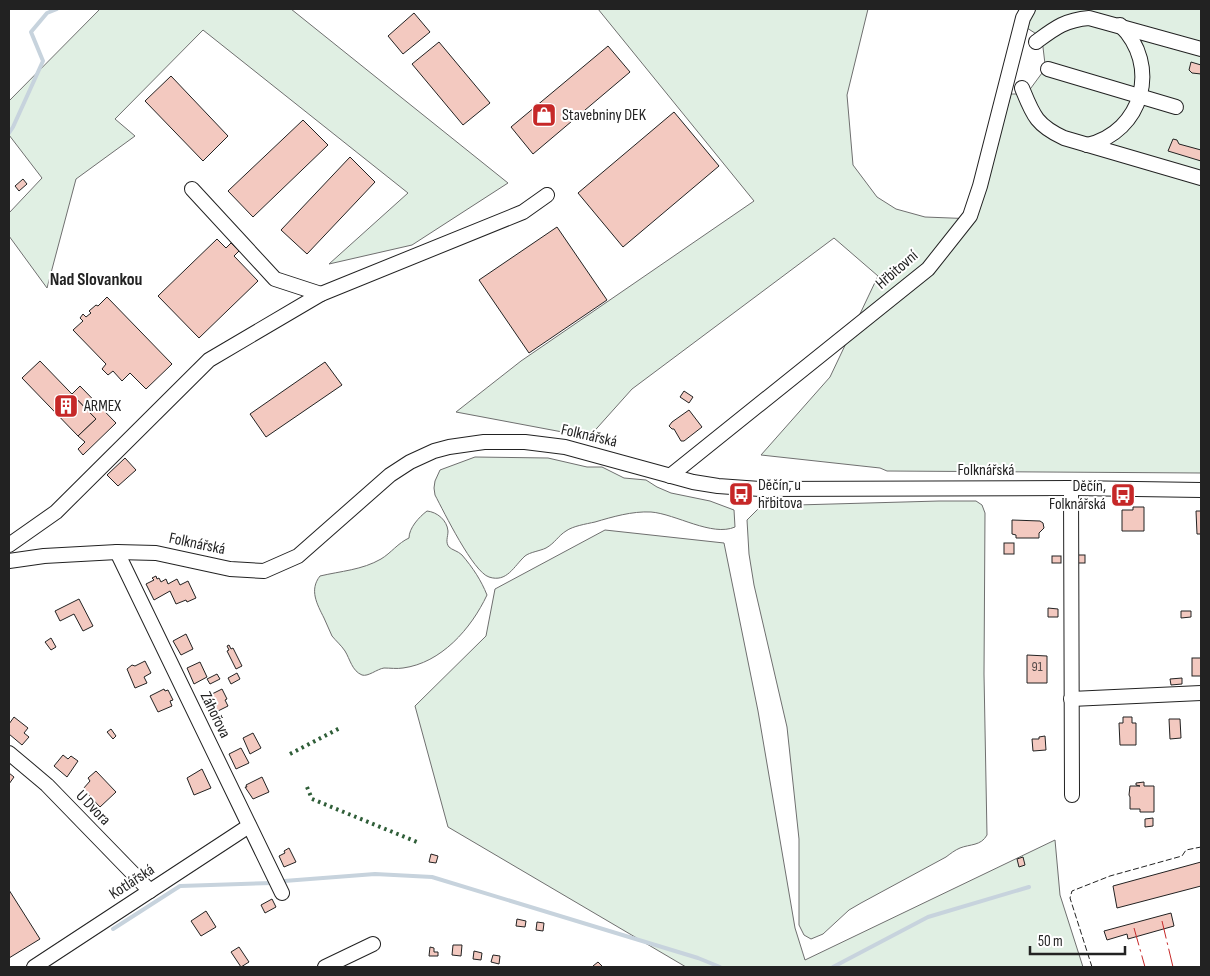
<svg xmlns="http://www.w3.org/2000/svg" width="1210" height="976" font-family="'Sofia Sans Condensed',sans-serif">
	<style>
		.green { fill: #e0efe3; stroke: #6f6f6f }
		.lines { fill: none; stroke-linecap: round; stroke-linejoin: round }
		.stream { stroke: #c7d3dd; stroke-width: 4 }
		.building { fill: #f3c9c0; stroke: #222 }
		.minor-casing { stroke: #222; stroke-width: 16 }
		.minor { stroke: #fff; stroke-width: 14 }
		.hedge { stroke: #2f5e38; stroke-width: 4; stroke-dasharray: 2.5 4; stroke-linecap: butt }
		.fence { stroke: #222; stroke-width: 1; stroke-dasharray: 6 2.5; stroke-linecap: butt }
		.power { stroke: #c62828; stroke-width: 1; stroke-dasharray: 18 4 2.5 4; stroke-linecap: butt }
		.labels { text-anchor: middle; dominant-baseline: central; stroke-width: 4; stroke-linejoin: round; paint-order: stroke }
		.number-label { font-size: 14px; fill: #564c4a }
		.poi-label { font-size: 16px; fill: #222; stroke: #fff; text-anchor: start }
		.street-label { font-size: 16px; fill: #222; stroke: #fff }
		.neighbourhood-label { font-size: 18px; font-weight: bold; fill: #222; stroke: #fff }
	</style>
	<rect width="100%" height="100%" fill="#fff"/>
	<g class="green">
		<polygon points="100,9 291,9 508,183 412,245 329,264 408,193 203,30 115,119 135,136 76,179 47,288 9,236 9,213 42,178 9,135 9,101"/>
		<polygon points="598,9 868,9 847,95 853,165 877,197 896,209 925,217 976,219 1011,94 1022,94 1028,92 1042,73 1045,64 1042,39 1038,35 1027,28 1034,9 1201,9 1201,473 887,471 880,468 761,455 830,377 878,276 834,238 632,389 589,437 456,412 521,361 754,201"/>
		<path d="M475 457 548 458 587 467H602L624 478 646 480 657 487 671 493 710 501 734 510 735 527C712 537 676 514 651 512 632 511 612 517 595 522 586 524 573 526 566 531 558 536 555 543 546 548 540 551 530 552 525 556 514 566 507 583 489 577 473 572 444 512 435 495L434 488 435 481 440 470Z"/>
		<path d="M939 501H976L982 505 985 513 984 674 987 835C981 846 970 844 960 848 955 850 950 854 946 857L861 903 849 910 823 934 811 939 804 935 799 925V839L787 727 754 585 749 554 747 520 761 506Z"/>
		<path d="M427 511C437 512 447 520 448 531 448 537 445 542 449 547 452 550 458 551 462 555 473 568 481 580 487 595 471 629 441 663 403 668 397 669 390 668 384 668 377 669 368 677 362 675 352 671 350 659 345 651 341 645 336 641 332 636 329 630 327 624 324 618 317 604 309 590 320 576 341 571 362 570 381 559 391 553 398 543 409 538 409 528 419 517 427 511Z"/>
		<polygon points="605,530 724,543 758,711 795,928 805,960 1055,840 1060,895 1083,967 686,967 448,827 415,706 486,636 495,589"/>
	</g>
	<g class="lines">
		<g class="stream">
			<polyline points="9,133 13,127 43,61 31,32 47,13 57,9"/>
			<polyline points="284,881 375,874 432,877 698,958 720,967"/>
			<polyline points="113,929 180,886 273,883"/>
			<polyline points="833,967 928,917 1029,887"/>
		</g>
	</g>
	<g class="building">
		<polygon points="414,13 430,32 403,54 388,36"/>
		<polygon points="439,42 490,103 463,125 412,64"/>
		<polygon points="608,46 630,72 533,154 511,127"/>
		<polygon points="1191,62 1201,65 1201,74 1192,73 1189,70"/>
		<polygon points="171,76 228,136 203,161 145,101"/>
		<polygon points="674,112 719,166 623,247 578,193"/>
		<polygon points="303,120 328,145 253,217 228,191"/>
		<polygon points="1173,139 1177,140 1179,144 1201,150 1201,161 1168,151"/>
		<polygon points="350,157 375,182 307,254 281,230"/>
		<polygon points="23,179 27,184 19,191 15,186"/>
		<polygon points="557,227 607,300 529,353 479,280"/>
		<polygon points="217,239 226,248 231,243 239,251 234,256 258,281 199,338 158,296"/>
		<polygon points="107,297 172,364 146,389 130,373 122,381 113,371 108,375 102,369 106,364 73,330 83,321 80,318 83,314 86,317 91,313 89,311 96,305 98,306"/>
		<polygon points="40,361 96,419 78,436 22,378"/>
		<polygon points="325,362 342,385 266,437 250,414"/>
		<polygon points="80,386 116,423 83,455 78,449 85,442 78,436 96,419 72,394"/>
		<polygon points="684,391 693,397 689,403 680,397"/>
		<polygon points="689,410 702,427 684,441 681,441 674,429 672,429 669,426 672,422"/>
		<polygon points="125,458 136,470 118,486 107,475"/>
		<polygon points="1133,507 1144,507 1144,531 1122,531 1122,510 1133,510"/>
		<polygon points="1196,511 1201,511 1201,534 1197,534"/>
		<polygon points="1012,520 1040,521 1043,523 1044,528 1039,533 1039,538 1016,538 1016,535 1012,534"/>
		<rect x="1004" y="543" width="10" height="11"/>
		<rect x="1076" y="555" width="9" height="8"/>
		<rect x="1052" y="556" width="9" height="7"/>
		<polygon points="156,576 157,579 159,578 161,582 166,579 168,584 177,579 180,585 188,581 196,598 187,602 186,600 176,604 170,591 154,600 146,584 154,580 152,578"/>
		<polygon points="79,599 93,626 83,631 74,614 60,621 55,611"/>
		<polygon points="1048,608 1058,609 1058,617 1048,617"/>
		<polygon points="1181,611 1191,611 1191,617 1181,618"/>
		<polygon points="186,634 193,649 181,655 173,641"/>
		<polygon points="51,638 56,647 51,650 45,642"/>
		<polygon points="229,645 231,649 233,648 242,666 236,669 227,651 229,650 227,646"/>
		<polygon points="1027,655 1047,656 1047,683 1027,683"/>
		<rect x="1192" y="658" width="9" height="18"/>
		<polygon points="145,661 151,673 144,677 147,683 135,688 127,669 132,665 135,666"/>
		<polygon points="200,662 207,677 194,684 187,668"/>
		<polygon points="237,673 240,679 231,684 228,678"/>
		<polygon points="217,674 220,679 210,684 207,679"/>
		<polygon points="1182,678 1182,684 1171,685 1170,679"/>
		<polygon points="164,689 165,691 168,690 173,700 170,701 172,706 158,712 150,696"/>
		<polygon points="222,689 227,699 225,700 228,706 210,715 202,699"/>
		<polygon points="14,717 28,728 24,733 29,737 22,745 9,734 9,724"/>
		<polygon points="1123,717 1132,717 1132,723 1136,723 1136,745 1120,745 1119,723 1123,723"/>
		<polygon points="1169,719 1180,719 1181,738 1170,739"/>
		<polygon points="111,729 116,736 113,739 107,732"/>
		<polygon points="253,733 261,748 250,754 243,738"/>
		<polygon points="1045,736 1046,750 1033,751 1032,739 1039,739 1039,737"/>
		<polygon points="241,748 249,763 236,769 229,754"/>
		<polygon points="63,755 68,759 71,756 78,761 67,777 54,766"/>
		<polygon points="202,769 211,788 194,795 187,778"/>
		<polygon points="96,771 116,792 100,807 83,789 90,781 88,778"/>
		<polygon points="9,773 14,777 9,784"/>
		<polygon points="262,777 269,792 253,799 245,787 247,787 246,785"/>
		<polygon points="1144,782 1144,786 1154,786 1154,812 1140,812 1140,809 1130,809 1130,797 1129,795 1130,786 1140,786 1136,785 1136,783"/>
		<polygon points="1153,818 1153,826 1145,827 1145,819"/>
		<polygon points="289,848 296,862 284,867 279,856 285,853 284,851"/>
		<polygon points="431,854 438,856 436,863 429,862"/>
		<polygon points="1023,857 1025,865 1019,867 1017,859"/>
		<polygon points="1201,862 1201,886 1117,908 1113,886"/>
		<polygon points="9,890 40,939 9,958"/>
		<polygon points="272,899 276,907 265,913 261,905"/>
		<polygon points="206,911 216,927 201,936 191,921"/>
		<polygon points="1171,913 1174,926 1128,939 1127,934 1107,940 1104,931"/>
		<polygon points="517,919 526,921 525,927 516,926"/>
		<polygon points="537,922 544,923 543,931 536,930"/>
		<polygon points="453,945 462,945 461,956 452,955"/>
		<polygon points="239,947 249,962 241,967 231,952"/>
		<polygon points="430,947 434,948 434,952 438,952 438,956 429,956"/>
		<polygon points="474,951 482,953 481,960 473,959"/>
		<polygon points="493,955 500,956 499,964 491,962"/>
		<polygon points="598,962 603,967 593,967 593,966"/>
	</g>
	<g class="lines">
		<defs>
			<g id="minor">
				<path d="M1036 42C1055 28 1065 20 1089 18L1201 49"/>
				<polyline points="1048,69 1176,107"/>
				<path d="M1022 88C1033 115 1036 125 1064 138L1201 178"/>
				<path d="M1087 145C1143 132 1161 65 1120 25"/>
				<polyline points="192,189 275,279 321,294"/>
				<polyline points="670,476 928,269 970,216 980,186 1023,18 1028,9"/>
				<polyline points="1071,488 1072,795"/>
				<polyline points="9,545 56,512 209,360 321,294 523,212 547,195"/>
				<polyline points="117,552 282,893"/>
				<polyline points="9,561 44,556 117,552 156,553 230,569 264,571 298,556 390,475 410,462 434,451 449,447 484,442 525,442 565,447 693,482 718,486 760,489 1071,488 1201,490"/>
				<polyline points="1071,699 1201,693"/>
				<polyline points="9,753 47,785 150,891"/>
				<polyline points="34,967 249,826"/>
				<polyline points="325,967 373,944"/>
			</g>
		</defs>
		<use href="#minor" class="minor-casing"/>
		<use href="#minor" class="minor"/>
		<g class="hedge">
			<polyline points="290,754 340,728"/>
			<polyline points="307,787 312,799 417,842"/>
		</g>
		<polyline class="fence" points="1092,967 1070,898 1072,891 1110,876 1182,856 1186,850 1201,847"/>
		<g class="power">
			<polyline points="1162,921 1173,967"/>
			<polyline points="1134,928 1145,967"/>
		</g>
	</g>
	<defs>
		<symbol id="shop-square" viewBox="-11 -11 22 22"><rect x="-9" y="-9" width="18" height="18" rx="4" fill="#c62828" stroke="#fff"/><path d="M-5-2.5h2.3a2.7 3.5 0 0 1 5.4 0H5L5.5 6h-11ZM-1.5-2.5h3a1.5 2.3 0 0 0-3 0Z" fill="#fff"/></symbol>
		<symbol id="building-square" viewBox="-11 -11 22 22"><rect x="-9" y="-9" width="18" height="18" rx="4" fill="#c62828" stroke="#fff"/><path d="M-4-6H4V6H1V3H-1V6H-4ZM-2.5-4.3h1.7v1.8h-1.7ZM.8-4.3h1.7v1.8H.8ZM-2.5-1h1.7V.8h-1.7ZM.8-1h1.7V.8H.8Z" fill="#fff"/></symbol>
		<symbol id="bus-square" viewBox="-11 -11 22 22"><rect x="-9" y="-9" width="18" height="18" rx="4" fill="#c62828" stroke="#fff"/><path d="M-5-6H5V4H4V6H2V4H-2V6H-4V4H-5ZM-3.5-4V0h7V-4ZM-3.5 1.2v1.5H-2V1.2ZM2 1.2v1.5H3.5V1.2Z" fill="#fff"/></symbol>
	</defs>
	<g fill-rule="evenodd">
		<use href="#shop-square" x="530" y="101" width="28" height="28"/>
		<use href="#building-square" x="52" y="392" width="28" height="28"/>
		<use href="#bus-square" x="727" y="480" width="28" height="28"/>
		<use href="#bus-square" x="1109" y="481" width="28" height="28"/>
	</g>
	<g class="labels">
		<g class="number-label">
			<text x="1037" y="666">91</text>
		</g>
		<g class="poi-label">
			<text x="562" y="115">Stavebniny DEK</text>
			<text x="84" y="406">ARMEX</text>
			<text x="758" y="485">Děčín, u<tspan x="758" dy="18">hřbitova</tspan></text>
			<text x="1106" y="486" text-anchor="end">Děčín,<tspan x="1106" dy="18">Folknářská</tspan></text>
		</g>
		<g class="street-label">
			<text transform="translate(897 270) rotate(-41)">Hřbitovní</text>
			<text transform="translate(589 436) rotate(13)">Folknářská</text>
			<text x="986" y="470">Folknářská</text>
			<text transform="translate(197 544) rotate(12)">Folknářská</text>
			<text transform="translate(215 715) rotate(64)">Záhořova</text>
			<text transform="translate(93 808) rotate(46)">U Dvora</text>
			<text transform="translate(132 882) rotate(-33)">Kotlářská</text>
		</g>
		<g class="neighbourhood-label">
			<text x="96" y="279">Nad Slovankou</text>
		</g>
	</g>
	<rect width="1210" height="976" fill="none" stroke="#222222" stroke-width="20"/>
	<path d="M1030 946v8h95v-8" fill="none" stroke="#222222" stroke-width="2.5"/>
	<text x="1038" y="946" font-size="15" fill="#222222" stroke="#ffffff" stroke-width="4" paint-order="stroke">50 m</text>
</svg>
